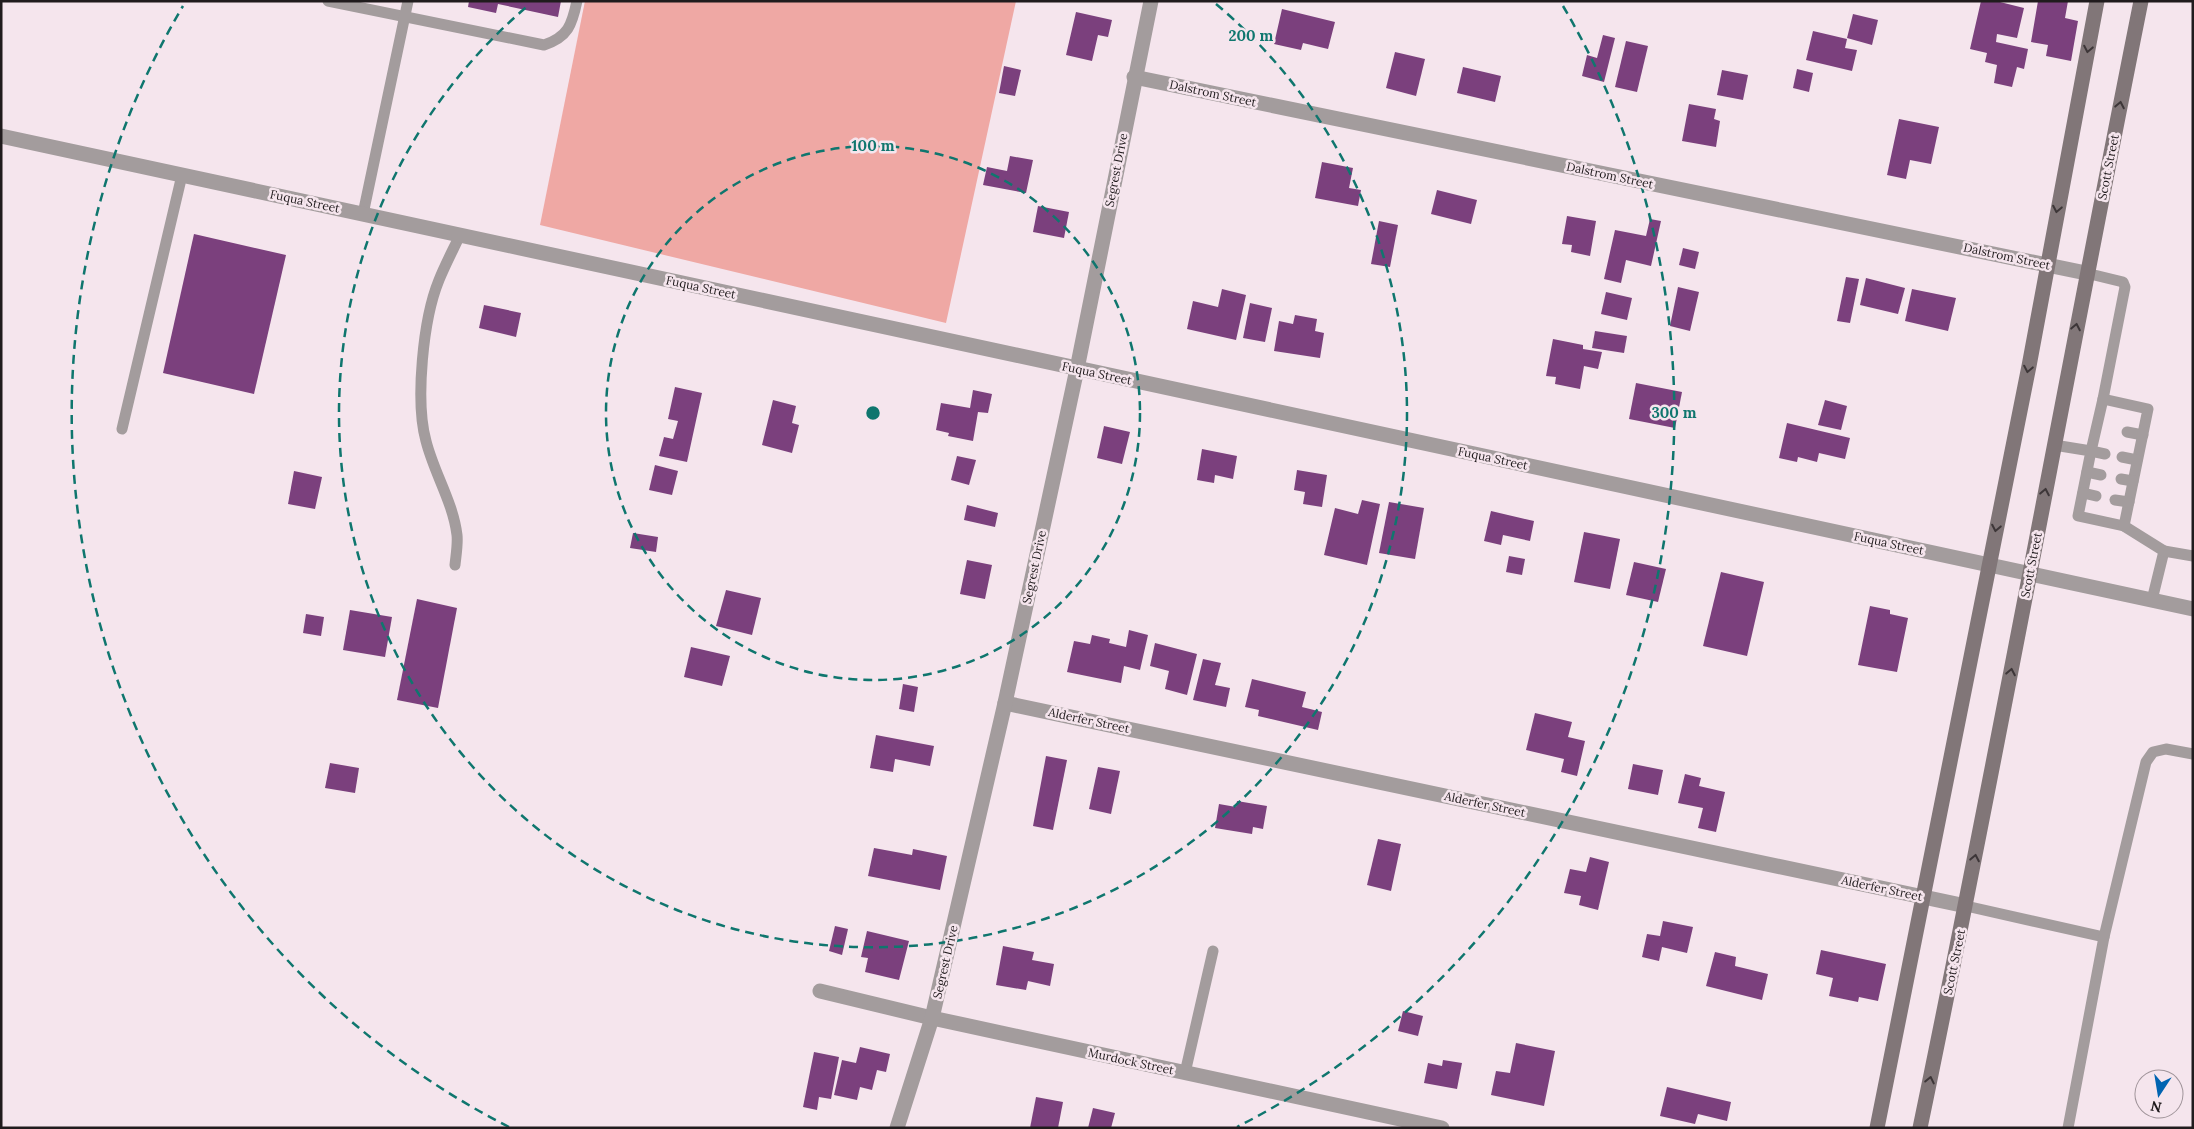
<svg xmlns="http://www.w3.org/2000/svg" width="2194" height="1129" font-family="Lora,serif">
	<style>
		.green { fill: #efa8a4 }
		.building { fill: #7b407d }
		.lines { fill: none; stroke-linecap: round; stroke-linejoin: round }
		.lane { stroke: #a39c9d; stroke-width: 11 }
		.street { stroke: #a39c9d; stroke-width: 15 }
		.secondary { stroke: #817678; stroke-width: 15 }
		.oneway { stroke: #3d3638 }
		.ring { fill: none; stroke: #0f766e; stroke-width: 2.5; stroke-dasharray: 9 6 }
		.labels { text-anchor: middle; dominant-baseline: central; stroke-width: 5; stroke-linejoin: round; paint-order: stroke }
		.street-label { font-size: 12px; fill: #201b1d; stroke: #f5e5ed }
		.centre { fill: #0f766e; stroke: #f5e5ed; stroke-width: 2.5 }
		.ring-label { font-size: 15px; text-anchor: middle; font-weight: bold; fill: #0f766e; stroke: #f5e5ed; stroke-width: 5; stroke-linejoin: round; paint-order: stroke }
	</style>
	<rect width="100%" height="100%" fill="#f5e5ed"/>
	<polygon class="green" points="585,1 1016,1 946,323 540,225"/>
	<g class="building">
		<polygon points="469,1 561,1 558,17 498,4 496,13 468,7"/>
		<polygon points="1981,1 1996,1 2024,8 2017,38 1997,34 1996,42 2028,49 2024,69 2017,67 2012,87 1994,83 1997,65 1985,62 1987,53 1970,49"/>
		<polygon points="2038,1 2068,1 2065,18 2078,21 2071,61 2046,56 2048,45 2031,42"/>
		<polygon points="1282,9 1335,22 1328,49 1303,43 1301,50 1274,44"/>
		<polygon points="1076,12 1112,20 1108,37 1098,35 1092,61 1066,55"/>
		<polygon points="1853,14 1878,20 1872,45 1847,38"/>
		<polygon points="1813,31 1847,39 1845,48 1857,50 1852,71 1806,60"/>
		<polygon points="1603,35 1615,38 1604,82 1582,76 1587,55 1597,58"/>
		<polygon points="1626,41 1648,46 1637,92 1615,87"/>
		<polygon points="1395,52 1425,59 1416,96 1386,88"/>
		<polygon points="1004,66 1021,70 1015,96 999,93"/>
		<polygon points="1463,67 1501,76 1495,102 1457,93"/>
		<polygon points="1797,69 1813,73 1809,92 1793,88"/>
		<polygon points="1722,70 1748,75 1743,100 1717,95"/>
		<polygon points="1689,104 1716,109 1714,119 1720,121 1716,147 1682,141"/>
		<polygon points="1899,119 1939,127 1931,164 1910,160 1906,179 1887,175"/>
		<polygon points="1010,156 1033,160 1026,193 983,185 987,167 1007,171"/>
		<polygon points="1322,162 1353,168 1349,188 1361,190 1358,206 1315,198"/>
		<polygon points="1437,190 1477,200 1471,224 1431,214"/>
		<polygon points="1038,206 1069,212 1064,238 1033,232"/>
		<polygon points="1567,216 1596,221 1590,256 1571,252 1572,245 1562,244"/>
		<polygon points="1650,219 1661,221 1651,266 1626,260 1621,283 1604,279 1615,230 1646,236"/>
		<polygon points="1379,221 1398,225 1390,267 1371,264"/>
		<polygon points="194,234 286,255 254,394 163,373"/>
		<polygon points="1683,248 1699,252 1695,269 1679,265"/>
		<polygon points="1846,277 1859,279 1850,323 1837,321"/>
		<polygon points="1866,278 1905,288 1898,314 1860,305"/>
		<polygon points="1678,287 1699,292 1690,331 1670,326"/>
		<polygon points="1222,289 1246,295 1236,340 1187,329 1193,301 1218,307"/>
		<polygon points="1912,289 1956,298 1948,331 1905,321"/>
		<polygon points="1606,292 1632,298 1627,320 1601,314"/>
		<polygon points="1250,303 1272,308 1265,342 1243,338"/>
		<polygon points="484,305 521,313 516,337 479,328"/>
		<polygon points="1295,315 1317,319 1315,331 1324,333 1320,358 1274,351 1279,321 1293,324"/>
		<polygon points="1595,331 1627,336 1624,353 1592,348"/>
		<polygon points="1553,339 1583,345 1583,349 1602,352 1598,369 1584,366 1580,389 1555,384 1556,377 1546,376"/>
		<polygon points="1636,383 1682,392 1675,428 1629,419"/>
		<polygon points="675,387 702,393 687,462 659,456 664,437 673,439 678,421 668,419"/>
		<polygon points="973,390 992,394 988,413 978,412 973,441 948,436 949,433 936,430 941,403 970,408"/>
		<polygon points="773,400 796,406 792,423 799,425 792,453 762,445"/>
		<polygon points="1825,400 1847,406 1841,430 1818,425"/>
		<polygon points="1787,423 1850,438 1845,459 1819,453 1817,462 1798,457 1797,462 1779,458"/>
		<polygon points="1104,426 1130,432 1122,464 1097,458"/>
		<polygon points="1202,449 1237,456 1233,479 1215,475 1214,483 1197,480"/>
		<polygon points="957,456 976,460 969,485 951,480"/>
		<polygon points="655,465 678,471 672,495 649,490"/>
		<polygon points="1297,470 1327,475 1322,507 1303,504 1305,492 1294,490"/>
		<polygon points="294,471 322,477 315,509 288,504"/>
		<polygon points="1362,500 1380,504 1367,565 1324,555 1335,508 1358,514"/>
		<polygon points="1389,502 1424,508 1415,559 1379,553"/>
		<polygon points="967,505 998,513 995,527 964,520"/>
		<polygon points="1491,511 1534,521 1530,541 1503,535 1501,545 1484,541"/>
		<polygon points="1584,532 1620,539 1610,589 1574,582"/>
		<polygon points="633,533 658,537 656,552 630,548"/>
		<polygon points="1509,556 1525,559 1522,575 1506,572"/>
		<polygon points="967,560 992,565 985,599 960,594"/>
		<polygon points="1634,562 1666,569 1658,602 1626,595"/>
		<polygon points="1721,572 1764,582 1747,656 1703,646"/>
		<polygon points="726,590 761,598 752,635 716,626"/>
		<polygon points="417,599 457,608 438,708 397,700"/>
		<polygon points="1870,606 1890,610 1890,614 1908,618 1897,672 1858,665"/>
		<polygon points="350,610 392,617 385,657 343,650"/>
		<polygon points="306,614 324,617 321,636 303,633"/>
		<polygon points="1129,630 1148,635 1140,670 1124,666 1121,683 1067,672 1074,641 1090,644 1092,635 1110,639 1109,643 1126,647"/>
		<polygon points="1155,643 1197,654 1187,695 1165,689 1169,671 1150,666"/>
		<polygon points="691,647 730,656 722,686 684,677"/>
		<polygon points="1203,659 1221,663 1215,685 1230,688 1226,707 1193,700"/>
		<polygon points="1252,679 1306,692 1302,707 1322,712 1318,730 1258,716 1259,710 1245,707"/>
		<polygon points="903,684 918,687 914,712 899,709"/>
		<polygon points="1535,713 1572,722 1568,737 1585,741 1577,776 1561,772 1564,759 1526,750"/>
		<polygon points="876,735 934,746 930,766 895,759 893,772 870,768"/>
		<polygon points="1046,756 1067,760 1053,830 1033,826"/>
		<polygon points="330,763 359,768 355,793 325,788"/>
		<polygon points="1633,764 1663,770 1658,795 1628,789"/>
		<polygon points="1098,767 1120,771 1111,814 1089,809"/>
		<polygon points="1685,774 1701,778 1699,786 1725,792 1716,832 1698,828 1703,808 1678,803"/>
		<polygon points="1237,801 1267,806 1263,829 1253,827 1252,834 1215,828 1219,804 1236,807"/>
		<polygon points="1378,839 1401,844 1391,891 1367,885"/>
		<polygon points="874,848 912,855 913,849 947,856 940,890 868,876"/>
		<polygon points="1590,857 1609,862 1598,910 1579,905 1581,896 1564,893 1570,869 1586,872"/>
		<polygon points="1663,921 1693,927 1687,953 1662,947 1659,961 1642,957 1647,934 1660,936"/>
		<polygon points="835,926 848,929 842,955 829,951"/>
		<polygon points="867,931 909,941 899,980 865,972 868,958 861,957"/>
		<polygon points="1003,946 1034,952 1032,960 1054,964 1050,986 1028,981 1026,990 996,985"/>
		<polygon points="1821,950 1886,964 1878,1001 1859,997 1858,1002 1829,996 1833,978 1816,974"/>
		<polygon points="1715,952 1736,957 1735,966 1768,974 1762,1000 1706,986"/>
		<polygon points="1403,1011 1423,1016 1418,1036 1398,1031"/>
		<polygon points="1516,1043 1555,1051 1544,1106 1491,1095 1496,1071 1510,1073"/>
		<polygon points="860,1047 890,1054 886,1072 877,1070 872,1090 860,1087 857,1100 834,1095 842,1060 856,1063"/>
		<polygon points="814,1052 839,1057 831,1099 819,1097 817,1110 803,1107"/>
		<polygon points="1443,1060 1462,1063 1457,1089 1424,1083 1428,1063 1442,1066"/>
		<polygon points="1667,1087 1731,1102 1727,1121 1698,1114 1695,1124 1660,1116"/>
		<polygon points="1036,1097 1063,1102 1058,1128 1030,1128"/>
		<polygon points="1093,1108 1115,1113 1111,1128 1088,1128"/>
	</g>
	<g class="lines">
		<g class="lane">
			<path d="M328 1 544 45C568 37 572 25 577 1"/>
			<polyline points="363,214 408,1"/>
			<polyline points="2086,273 2123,282 2125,287 2103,399"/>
			<polyline points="122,429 182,175"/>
			<polyline points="2127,432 2143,435"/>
			<polyline points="2054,445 2091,451 2078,516 2124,526 2164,551 2152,600"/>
			<polyline points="2105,454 2091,451 2103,399 2148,409 2124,526"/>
			<polyline points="2122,457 2137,460"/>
			<polyline points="2087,472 2101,475"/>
			<polyline points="2121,479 2133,481"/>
			<polyline points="2083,493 2096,496"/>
			<polyline points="2115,500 2129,502"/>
			<polyline points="2164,551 2193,556"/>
			<path d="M455 565C456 555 458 544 457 535 453 502 434 473 426 441 415 401 423 319 439 280 445 265 453 250 460 235"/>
			<polyline points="1966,906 2104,937"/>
			<polyline points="1185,1073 1213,951"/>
			<polyline points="2068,1128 2104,937 2146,762 2153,752 2166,749 2193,754"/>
		</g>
		<g class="street">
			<polyline points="1134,77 2086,273"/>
			<polyline points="1,136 2193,609"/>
			<polyline points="1005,703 1966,906"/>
			<polyline points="820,991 932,1018 1442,1128"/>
			<polyline points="897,1128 932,1018 1005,703 1077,369 1151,1"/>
		</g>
		<g class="secondary">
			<polyline points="1877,1128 2029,366 2097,1"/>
			<path d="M1920 1128C1998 753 2066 376 2141 1"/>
		</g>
	</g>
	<defs><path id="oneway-chevron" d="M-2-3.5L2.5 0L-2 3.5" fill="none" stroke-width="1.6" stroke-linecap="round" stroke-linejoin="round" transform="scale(1.25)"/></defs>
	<g class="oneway">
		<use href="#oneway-chevron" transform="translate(2088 49) rotate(101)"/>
		<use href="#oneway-chevron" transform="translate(2120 105) rotate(-79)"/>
		<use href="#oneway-chevron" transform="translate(2057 209) rotate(101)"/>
		<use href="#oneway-chevron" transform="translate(2076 327) rotate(-79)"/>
		<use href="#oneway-chevron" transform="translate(2028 369) rotate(101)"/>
		<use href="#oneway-chevron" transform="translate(2045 492) rotate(-79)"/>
		<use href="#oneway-chevron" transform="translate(1996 528) rotate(101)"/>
		<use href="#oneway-chevron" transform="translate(2011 672) rotate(-79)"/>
		<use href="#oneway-chevron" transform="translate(1975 858) rotate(-79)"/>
		<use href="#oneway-chevron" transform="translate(1930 1080) rotate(-78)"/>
	</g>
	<g class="ring">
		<circle cx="873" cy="413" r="267"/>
		<path d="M1216 4A534 534 0 1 1 530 4"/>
		<path d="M509 1127A801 801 0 0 1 183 6M1563 6A801 801 0 0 1 1237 1127"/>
	</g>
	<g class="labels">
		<g class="street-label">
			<text transform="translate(1213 93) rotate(12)">Dalstrom Street</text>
			<text transform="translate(2108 167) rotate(-79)">Scott Street</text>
			<text transform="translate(1116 170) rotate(-79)">Segrest Drive</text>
			<text transform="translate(1610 175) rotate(12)">Dalstrom Street</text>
			<text transform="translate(305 201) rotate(12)">Fuqua Street</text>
			<text transform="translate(2007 256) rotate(12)">Dalstrom Street</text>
			<text transform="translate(701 287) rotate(12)">Fuqua Street</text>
			<text transform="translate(1097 373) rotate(12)">Fuqua Street</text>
			<text transform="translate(1493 458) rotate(12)">Fuqua Street</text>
			<text transform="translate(1889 543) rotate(12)">Fuqua Street</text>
			<text transform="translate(2031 565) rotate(-79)">Scott Street</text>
			<text transform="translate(1034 567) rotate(-78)">Segrest Drive</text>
			<text transform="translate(1089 720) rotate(12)">Alderfer Street</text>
			<text transform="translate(1485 804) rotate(12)">Alderfer Street</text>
			<text transform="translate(1882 888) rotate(12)">Alderfer Street</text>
			<text transform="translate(945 962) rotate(-77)">Segrest Drive</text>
			<text transform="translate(1954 962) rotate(-78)">Scott Street</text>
			<text transform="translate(1131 1061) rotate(12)">Murdock Street</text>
		</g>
	</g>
	<circle cx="873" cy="413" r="8" class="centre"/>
	<g class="ring-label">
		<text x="1251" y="41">200 m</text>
		<text x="873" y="151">100 m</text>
		<text x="1674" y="418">300 m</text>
	</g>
	<rect width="2194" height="1129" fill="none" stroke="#201b1d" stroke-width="5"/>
	<g transform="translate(2159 1094) rotate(192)"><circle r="24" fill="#f5e5ed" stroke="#a0949a"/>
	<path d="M0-4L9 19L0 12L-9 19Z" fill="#0064b1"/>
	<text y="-8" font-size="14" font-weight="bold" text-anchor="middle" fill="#201b1d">N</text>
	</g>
</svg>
